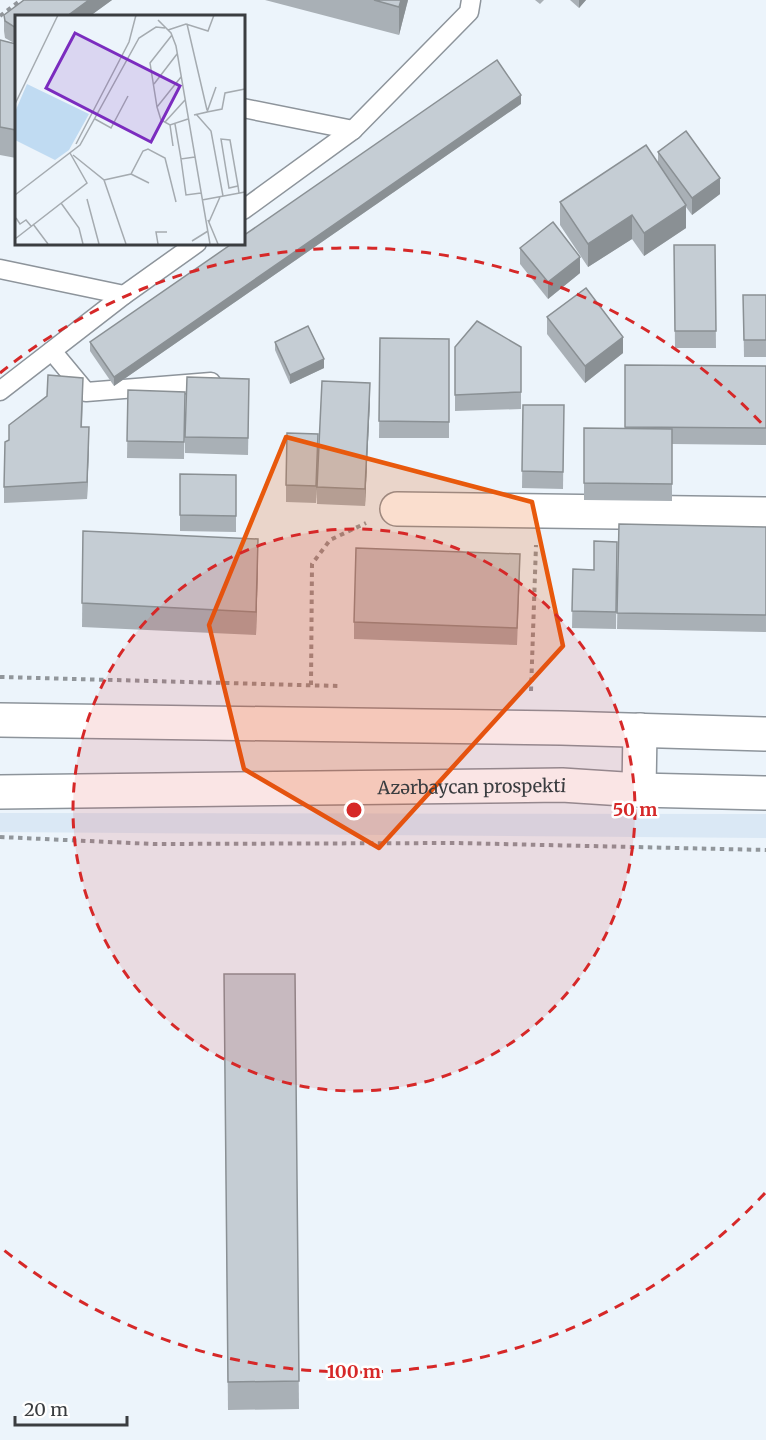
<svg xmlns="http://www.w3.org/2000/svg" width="766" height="1440" font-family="Merriweather,serif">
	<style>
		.built { fill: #dae8f5 }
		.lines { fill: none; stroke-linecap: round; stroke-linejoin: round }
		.lane-casing { stroke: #8d949b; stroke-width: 21 }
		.street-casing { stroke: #8d949b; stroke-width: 36 }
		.primary-casing { stroke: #8d949b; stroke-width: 36 }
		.path { stroke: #91969b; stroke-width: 4; stroke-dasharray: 4.5 4.5; stroke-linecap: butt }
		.lane { stroke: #fff; stroke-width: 18 }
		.street { stroke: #fff; stroke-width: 33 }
		.primary { stroke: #fff; stroke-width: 33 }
		.wall { fill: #a9b0b6 }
		.shaded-wall { fill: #8a9094 }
		.building { fill: #c5cdd4; stroke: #8a9094; stroke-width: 1.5 }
		.marked { fill: #e8590c; fill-opacity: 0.2; stroke: #e8590c; stroke-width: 4.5; stroke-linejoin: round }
		.ring { fill: none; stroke: #d62828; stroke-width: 3; stroke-dasharray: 10 8 }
		.labels { text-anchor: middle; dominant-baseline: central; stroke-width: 5; stroke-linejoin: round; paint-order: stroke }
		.street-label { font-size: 18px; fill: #3a3d40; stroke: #fff }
		.inset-road { fill: none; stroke: #a5abb0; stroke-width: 1.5 }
		.view { fill: #7b2cbf; fill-opacity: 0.15; stroke: #7b2cbf; stroke-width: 3 }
		.inset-edge { fill: none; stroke: #3a3d40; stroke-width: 3 }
		.centre { fill: #d62828; stroke: #fff; stroke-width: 3 }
		.ring-label { font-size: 18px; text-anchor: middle; font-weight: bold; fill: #d62828; stroke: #fff; stroke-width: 5; stroke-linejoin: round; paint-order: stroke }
	</style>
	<rect width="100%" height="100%" fill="#ecf4fb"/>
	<polygon class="built" points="0,813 766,814 766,838 0,832"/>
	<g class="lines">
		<defs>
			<g id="lane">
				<polyline points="243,108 353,130"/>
				<polyline points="243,210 353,130 469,12 471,0"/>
				<polyline points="0,269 124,295"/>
				<polyline points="52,351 86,392 211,382"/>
				<polyline points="0,391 124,295 197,243"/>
			</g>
			<polyline id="street" points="397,509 766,514"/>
			<g id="primary">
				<polyline points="0,720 561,728 766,734"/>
				<polyline points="639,790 640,730"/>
				<path id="s1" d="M0 792 562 785 639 790 766 793"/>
			</g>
		</defs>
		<use href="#lane" class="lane-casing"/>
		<use href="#street" class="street-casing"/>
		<use href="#primary" class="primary-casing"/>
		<g class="path">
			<polyline points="0,16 21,0"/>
			<polyline points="0,677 338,686"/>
			<polyline points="311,685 312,564 330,540 366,523"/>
			<polyline points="531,691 536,545"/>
			<polyline points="0,837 153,844 457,843 766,850"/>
		</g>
		<use href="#lane" class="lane"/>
		<use href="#street" class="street"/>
		<use href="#primary" class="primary"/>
	</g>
	<g class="wall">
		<polygon points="24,0 112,0 90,16 16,16 16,158 0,155 0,40 14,43 5,38 4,31 4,15"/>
		<polygon points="265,0 408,0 399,35"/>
		<polygon points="535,0 544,0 540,4"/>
		<polygon points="570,0 586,0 579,8"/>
		<polygon points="521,104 114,386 90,351 90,342"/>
		<polygon points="658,152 720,194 692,215 686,207 686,228 644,256 632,239 588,267 560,225 560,202 658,162"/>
		<polygon points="674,245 715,245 716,348 675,348"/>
		<polygon points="520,248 580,273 548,299 520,264"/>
		<polygon points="743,295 766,295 766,357 744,357"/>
		<polygon points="547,317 623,353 585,383 547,334"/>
		<polygon points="380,338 449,339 449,438 379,438"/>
		<polygon points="275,342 324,368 290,384 275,350"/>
		<polygon points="455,347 521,347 521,409 455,411"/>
		<polygon points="625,365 766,366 766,445 672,444 672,501 584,500 584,428 625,429"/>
		<polygon points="128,390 185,392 184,459 127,458"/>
		<polygon points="83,394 82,427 89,444 87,499 4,503 4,487 9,440 47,396"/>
		<polygon points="249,396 248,455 185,453 185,437"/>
		<polygon points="370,400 365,506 317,504 317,487"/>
		<polygon points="523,405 564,405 563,489 522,488"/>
		<polygon points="318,451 316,503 286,502 286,485"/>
		<polygon points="180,474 236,475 236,532 180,531"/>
		<polygon points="619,524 766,527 766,632 617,629"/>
		<polygon points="83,531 258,562 256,635 82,627"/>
		<polygon points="617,542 616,629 572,628 573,569 594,570"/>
		<polygon points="520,571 517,645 354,639 354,622"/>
		<polygon points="224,974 295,974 299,1409 228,1410"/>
	</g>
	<g class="shaded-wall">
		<polygon points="89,0 112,0 90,16 67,16"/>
		<polygon points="401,0 408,0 399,35 399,7"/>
		<polygon points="579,0 586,0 579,8"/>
		<polygon points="521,95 521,104 114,386 114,377"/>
		<polygon points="720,178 720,194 692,215 692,198"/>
		<polygon points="686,205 686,228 644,256 644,233"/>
		<polygon points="632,215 632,239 588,267 588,244"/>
		<polygon points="580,257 580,273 548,299 548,282"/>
		<polygon points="623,337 623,353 585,383 585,366"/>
		<polygon points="324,359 324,368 290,384 290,375"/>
		<polygon points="370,383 370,400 365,506 365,489"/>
		<polygon points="89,427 89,444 87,499 87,482"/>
		<polygon points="318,434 318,451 316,503 316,486"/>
		<polygon points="258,539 258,562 256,635 256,612"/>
	</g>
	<g class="building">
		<polygon points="24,0 89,0 67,16 16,16 16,28 5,21 4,15"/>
		<polygon points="374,0 401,0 399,7"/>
		<polygon points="0,40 16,44 16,130 0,127"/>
		<polygon points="497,60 521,95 114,377 90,342 233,243 243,243 243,236"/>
		<polygon points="686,131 720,178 692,198 658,152"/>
		<polygon points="646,145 686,205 644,233 632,215 588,244 560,202"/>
		<polygon points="553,222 580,257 548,282 520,248"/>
		<polygon points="674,245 715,245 716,331 675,331"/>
		<polygon points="586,288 623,337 585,366 547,317"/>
		<polygon points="743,295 766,295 766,340 744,340"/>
		<polygon points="477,321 521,347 521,392 455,395 455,347"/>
		<polygon points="308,326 324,359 290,375 275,342"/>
		<polygon points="380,338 449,339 449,422 379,421"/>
		<polygon points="625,365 766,366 766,428 625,427"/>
		<polygon points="48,375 83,378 81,427 89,427 87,482 4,487 5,442 9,440 9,425 47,396"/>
		<polygon points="187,377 249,379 248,438 185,437"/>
		<polygon points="322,381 370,383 365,489 317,487"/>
		<polygon points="128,390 185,392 184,442 127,441"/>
		<polygon points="523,405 564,405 563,472 522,471"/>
		<polygon points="584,428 672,429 672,484 584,483"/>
		<polygon points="287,433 318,434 316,486 286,485"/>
		<polygon points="180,474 236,475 236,516 180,515"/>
		<polygon points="619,524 766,527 766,615 617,613"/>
		<polygon points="83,531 258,539 256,612 82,603"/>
		<polygon points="594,541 617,542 616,612 572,611 573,569 594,570"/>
		<polygon points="356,548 520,554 517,628 354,622"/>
		<polygon points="224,974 295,974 299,1381 228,1382"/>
	</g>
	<path class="marked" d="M286 437 532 502 563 646 379 848 244 769 209 625Z"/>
	<circle cx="354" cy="810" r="281" fill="#d62828" fill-opacity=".12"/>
	<g class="ring">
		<circle cx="354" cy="810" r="281"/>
		<path d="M765 1193A562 562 0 0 1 0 1247M0 373A562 562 0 0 1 765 427"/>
	</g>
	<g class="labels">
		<g class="street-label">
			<text stroke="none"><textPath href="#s1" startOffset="472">Azərbaycan prospekti</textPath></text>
		</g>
	</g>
	<g transform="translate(15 15)">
		<rect width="230" height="230" fill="#ecf4fb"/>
		<path d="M12 69 74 99 54 135 40 145 0 125V97Z" fill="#c0dbf2"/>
		<path class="inset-road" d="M143 5 156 18 161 31 195 229M172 9 192 95M153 15 171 9 193 16 199 0M157 20 135 48 142 92 146 105 155 110 173 104M139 69 162 39M0 89 43 0M142 92 166 62M192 97 207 94 210 78 230 74M181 99 196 116 208 181M179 100 192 97 201 72M80 104 96 113 113 81M150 107 170 85M160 109 166 144 180 142M155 110 158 131M61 129 114 27 121 0M58 140 89 165 111 229M166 144 171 180 186 178M116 159 134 168M89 165 116 159 128 136 133 134 150 143 161 187M223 171 215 125 206 124 214 173 223 171 224 178M0 180 65 130 124 23 141 12 150 13M72 184 84 229M187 185 230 177M46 188 64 213 68 229M1 203 5 209 11 205 16 211M193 205 203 229M194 207 205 182M18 209 33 229M0 224 72 168 55 138M177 226 193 216M143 229 141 217H152"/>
		<path class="view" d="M60 18 165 71 136 127 31 73Z"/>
		<rect width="230" height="230" class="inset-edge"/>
	</g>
	<circle cx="354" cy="810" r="9" class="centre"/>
	<g class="ring-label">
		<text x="635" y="816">50 m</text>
		<text x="354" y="1378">100 m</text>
	</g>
	<path d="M15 1416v9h112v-9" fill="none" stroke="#3a3d40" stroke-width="3"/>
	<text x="24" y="1416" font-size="18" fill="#3a3d40" stroke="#ffffff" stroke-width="4.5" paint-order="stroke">20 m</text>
</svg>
